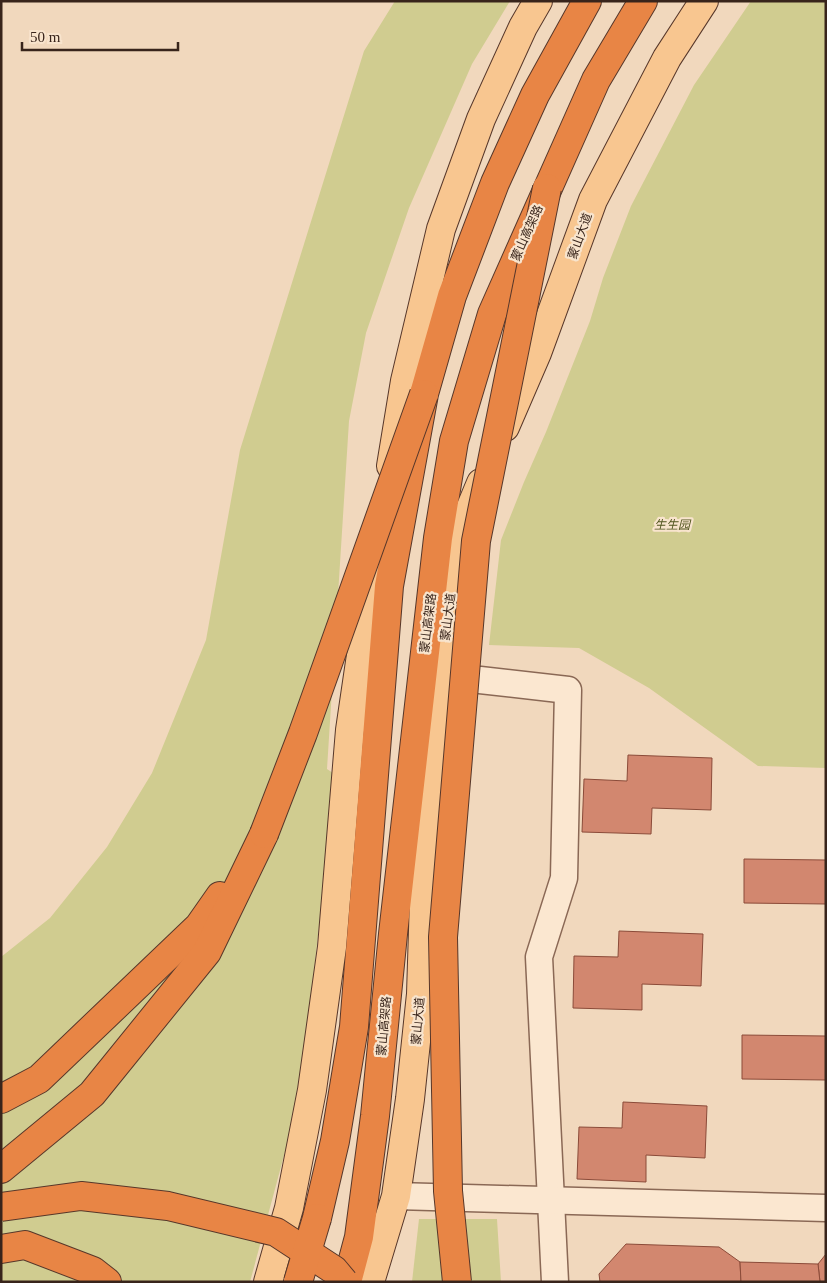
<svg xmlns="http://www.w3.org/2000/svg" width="827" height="1283" font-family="'Times New Roman','Noto Sans SC',serif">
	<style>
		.green { fill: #d0cc90 }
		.building { fill: #d2876f; stroke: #8b4b39 }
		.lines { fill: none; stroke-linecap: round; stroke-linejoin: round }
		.minor-casing { stroke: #8a6855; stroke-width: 29 }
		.major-casing { stroke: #57372a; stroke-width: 30 }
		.highway-casing { stroke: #57372a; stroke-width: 30 }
		.minor { stroke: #fbe7d0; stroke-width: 26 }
		.major { stroke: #f8c690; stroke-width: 28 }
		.highway { stroke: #e88545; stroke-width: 28 }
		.highway-bridge-casing { stroke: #57372a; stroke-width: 30; stroke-linecap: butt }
		.highway-bridge { stroke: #e88545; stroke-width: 28 }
		.labels { text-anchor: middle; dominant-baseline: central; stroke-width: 4.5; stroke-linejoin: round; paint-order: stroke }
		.street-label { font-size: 12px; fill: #38241b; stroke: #f8e4cd }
		.park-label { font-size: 12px; font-style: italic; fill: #525620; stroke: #f8e4cd }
	</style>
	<rect width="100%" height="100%" fill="#f1d8bd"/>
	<g class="green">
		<polygon points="395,1 510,1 472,64 409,208 366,333 349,421 327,769 336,775 300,1096 250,1282 1,1282 1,957 50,918 107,847 152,773 206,640 240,450 364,51"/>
		<polygon points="751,1 826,1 826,768 758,766 649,688 579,648 489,645 501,540 524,482 546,432 590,321 603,278 631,206 694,85"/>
		<polygon points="419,1219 497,1219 501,1282 412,1282"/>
	</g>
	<g class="building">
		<polygon points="628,755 712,758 711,810 652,808 651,834 582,832 584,779 627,781"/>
		<polygon points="744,859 826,860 826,904 744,903"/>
		<polygon points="619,931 703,934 701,986 642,984 642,1010 573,1008 574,956 618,957"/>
		<polygon points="742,1035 826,1036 826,1080 742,1079"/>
		<polygon points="623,1102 707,1106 705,1158 646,1155 646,1182 577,1179 579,1127 622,1128"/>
		<polygon points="626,1244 719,1247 740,1262 741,1282 600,1282 599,1274"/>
		<polygon points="826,1254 826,1282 820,1282 818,1264"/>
		<polygon points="740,1262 818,1264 820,1282 741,1282"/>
	</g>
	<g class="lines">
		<defs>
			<g id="minor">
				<polyline points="443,678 480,680 568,690 564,878 539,957 555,1282"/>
				<polyline points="396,1196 826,1208"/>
			</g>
			<g id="major">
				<polyline points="505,427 537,353 593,200 667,58 704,1"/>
				<polyline points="391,466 405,381 441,229 481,119 523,27 538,1"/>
				<polyline points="268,1282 289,1208 312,1090 332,947 350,730 377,546"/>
				<polyline points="370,1282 396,1196 410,1099 421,994 425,867 436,705 458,538 481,483"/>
			</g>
			<g id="highway">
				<polyline points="1,1099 39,1079 199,926 220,896"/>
				<polyline points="1,1169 92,1094 207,952 264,834"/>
				<polyline points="317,1218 335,1141 354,1027 389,586 424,394 452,296 495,183 535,95 587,1"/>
				<polyline points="1,1249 25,1245 93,1271 107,1282"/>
				<polyline points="347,1282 359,1237 375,1116 393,934 438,538 454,441 492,314 596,80 643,1"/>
			</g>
		</defs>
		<use href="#minor" class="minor-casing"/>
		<use href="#major" class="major-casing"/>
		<use href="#highway" class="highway-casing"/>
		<use href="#minor" class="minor"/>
		<use href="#major" class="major"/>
		<use href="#highway" class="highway"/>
		<defs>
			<g id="highway-bridge">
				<polyline points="264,834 303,733 424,394"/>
				<polyline points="1,1207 81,1196 168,1206 276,1232 334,1270 344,1282"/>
				<polyline points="298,1282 317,1218"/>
				<polyline points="457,1282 448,1191 443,937 476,541 547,188"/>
			</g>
		</defs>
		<use href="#highway-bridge" class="highway-bridge-casing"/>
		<use href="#highway-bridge" class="highway-bridge"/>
	</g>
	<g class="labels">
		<g class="street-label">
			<text transform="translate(527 233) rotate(-66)">蒙山高架路</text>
			<text transform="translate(580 236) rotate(-70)">蒙山大道</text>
			<text transform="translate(448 617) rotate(-83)">蒙山大道</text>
			<text transform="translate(428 623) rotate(-83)">蒙山高架路</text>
			<text transform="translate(418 1021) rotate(-85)">蒙山大道</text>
			<text transform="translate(384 1026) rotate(-85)">蒙山高架路</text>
		</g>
		<g class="park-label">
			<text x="672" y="525">生生园</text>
		</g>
	</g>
	<rect width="827" height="1283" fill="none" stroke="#38241b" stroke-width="5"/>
	<path d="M22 42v8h156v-8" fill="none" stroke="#38241b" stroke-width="2.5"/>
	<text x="30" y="42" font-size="15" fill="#38241b" stroke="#f8e4cd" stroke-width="4" paint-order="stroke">50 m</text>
</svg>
